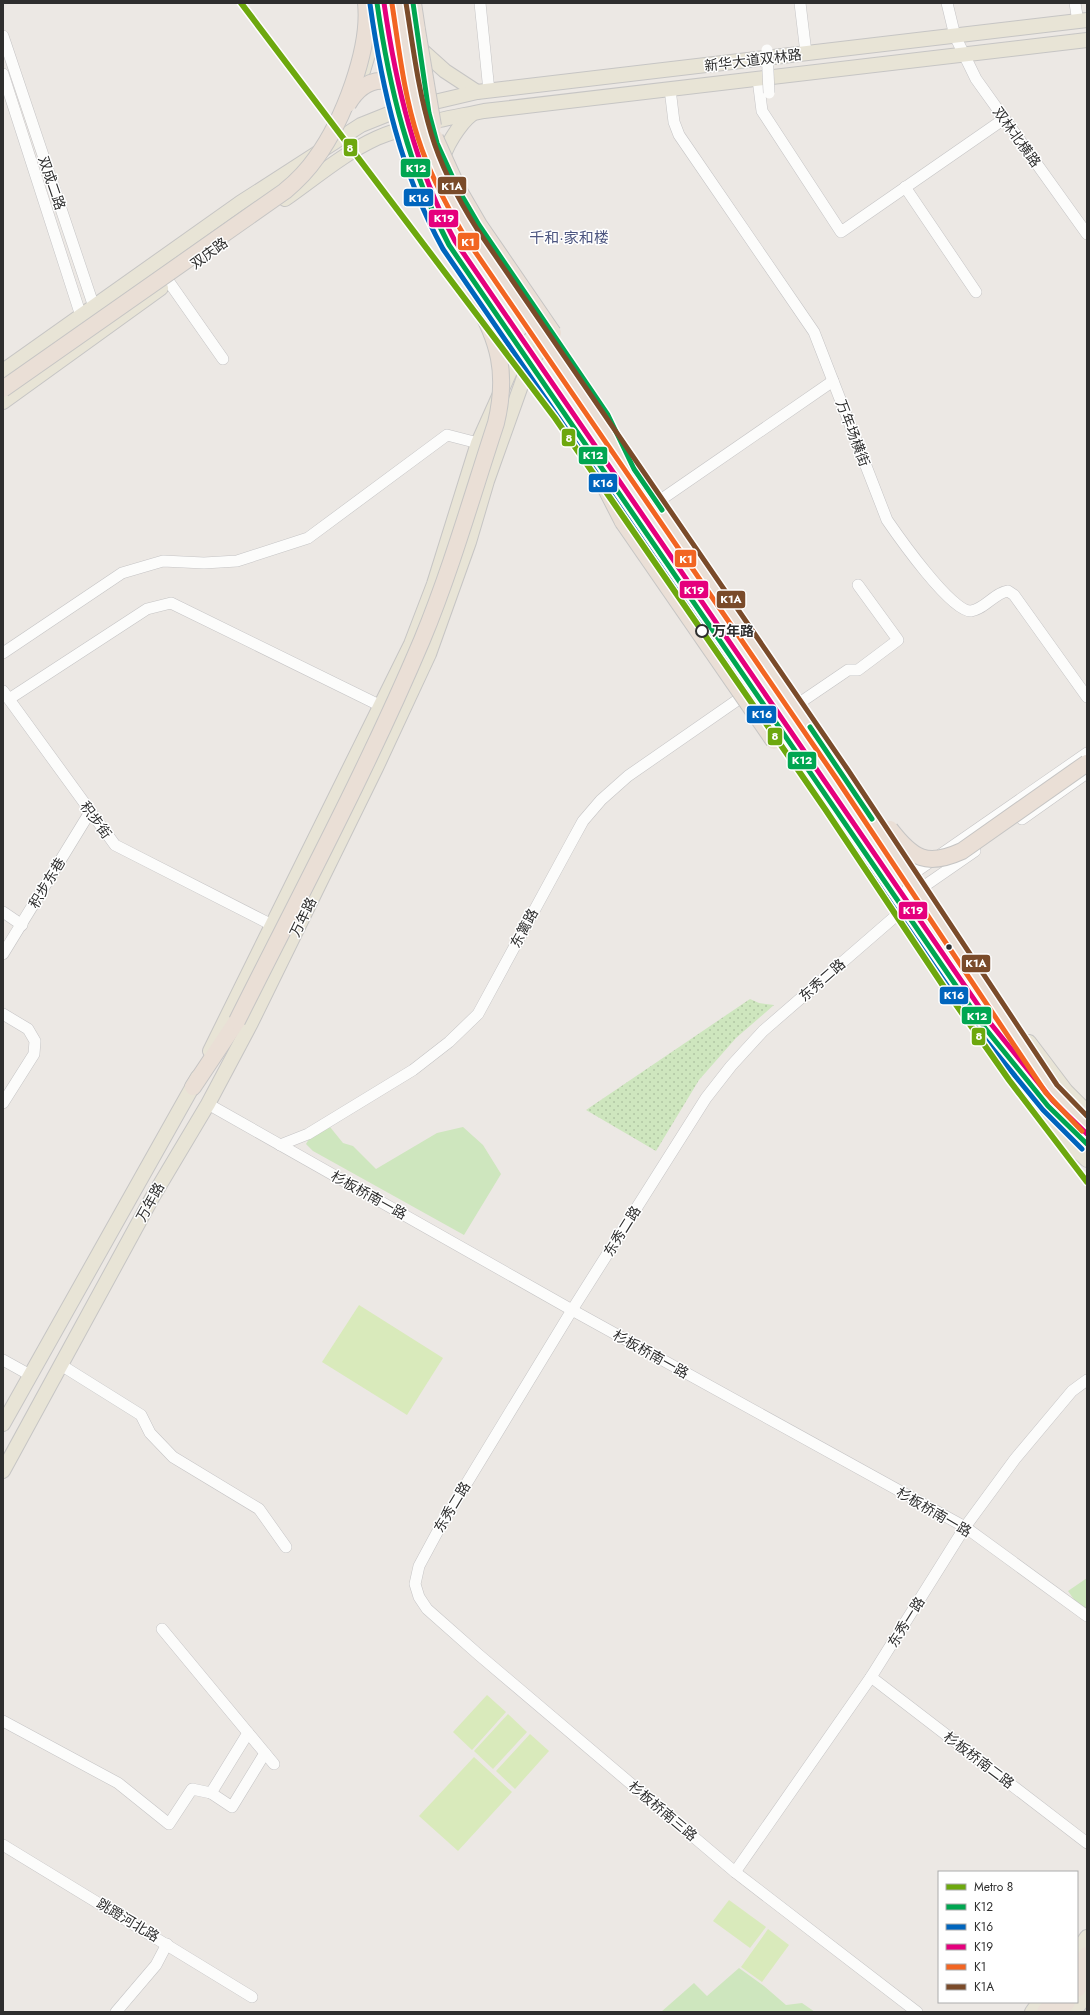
<svg xmlns="http://www.w3.org/2000/svg" width="1090" height="2015" font-family="Jost,'Noto Sans SC',sans-serif">
	<style>
		.grass { fill: url(#grass-dots) }
		.park { fill: #cee6be }
		.pitch { fill: #d9eabb }
		.lines { fill: none; stroke-linecap: round; stroke-linejoin: round }
		.minor-casing { stroke: #c5c4c5; stroke-width: 12 }
		.major-casing { stroke: #c6c5c4; stroke-width: 16 }
		.highway-casing { stroke: #c6c5c4; stroke-width: 18 }
		.minor { stroke: #fcfcfb; stroke-width: 11 }
		.major { stroke: #e8e4d6; stroke-width: 14 }
		.highway { stroke: #eadfd6; stroke-width: 16 }
		.minor-bridge-casing { stroke: #c5c4c5; stroke-width: 12; stroke-linecap: butt }
		.highway-bridge-casing { stroke: #c6c5c4; stroke-width: 18; stroke-linecap: butt }
		.minor-bridge { stroke: #fcfcfb; stroke-width: 11 }
		.highway-bridge { stroke: #eadfd6; stroke-width: 16 }
		.bus-1-casing { stroke: #fff; stroke-width: 8 }
		.bus-2-casing { stroke: #fff; stroke-width: 8 }
		.bus-3-casing { stroke: #fff; stroke-width: 8 }
		.bus-4-casing { stroke: #fff; stroke-width: 8 }
		.bus-5-casing { stroke: #fff; stroke-width: 8 }
		.bus-1 { stroke: #00a651; stroke-width: 5 }
		.bus-2 { stroke: #0065bd; stroke-width: 5 }
		.bus-3 { stroke: #e5007d; stroke-width: 5 }
		.bus-4 { stroke: #f26522; stroke-width: 5 }
		.bus-5 { stroke: #7a4b2a; stroke-width: 5 }
		.metro-1-casing { stroke: #fff; stroke-width: 9 }
		.metro-1 { stroke: #6da80e; stroke-width: 6 }
		.stop-dot { fill: #fff; stroke: #2e2e2e; stroke-width: 2 }
		.bus-dot { fill: #2e2e2e; stroke: #fff; stroke-width: 1.5 }
		.labels { text-anchor: middle; dominant-baseline: central; stroke-width: 3; stroke-linejoin: round; paint-order: stroke }
		.street-label { font-size: 14px; fill: #2e2e2e; stroke: #fff }
		.stop-label { font-size: 14px; font-weight: bold; fill: #2e2e2e; stroke: #fff; text-anchor: start }
		.neighbourhood-label { font-size: 15px; fill: #4d5680; stroke: #fff }
		.line-badge { stroke: #fff; stroke-width: 1.5 }
		.badge-label { font-size: 11px; text-anchor: middle; font-weight: bold; fill: #fff }
	</style>
	<defs>
		<pattern id="grass-dots" width="8" height="8" patternUnits="userSpaceOnUse"><rect width="8" height="8" fill="#cee6be"/><path d="M2 2h.1M6 6h.1" fill="none" stroke="#b1c6a4" stroke-width="1.8" stroke-linecap="round"/></pattern>
	</defs>
	<rect width="100%" height="100%" fill="#ece8e4"/>
	<polygon class="grass" points="750,999 759,1003 774,1005 736,1038 699,1080 656,1151 586,1110"/>
	<g class="park">
		<polygon points="330,1127 343,1143 353,1146 376,1169 437,1133 463,1127 483,1145 501,1174 464,1235 313,1151 306,1144 309,1139"/>
		<polygon points="1087,1578 1087,1609 1075,1601 1068,1591"/>
		<polygon points="739,1968 764,1986 786,2005 802,2003 815,2012 661,2012 694,1983 707,1996"/>
	</g>
	<g class="pitch">
		<polygon points="359,1305 443,1358 407,1415 322,1362"/>
		<polygon points="487,1695 506,1712 472,1750 453,1732"/>
		<polygon points="508,1714 527,1732 493,1769 474,1751"/>
		<polygon points="530,1734 549,1751 515,1789 496,1771"/>
		<polygon points="474,1757 512,1792 458,1851 419,1816"/>
		<polygon points="729,1900 766,1927 750,1948 713,1921"/>
		<polygon points="768,1929 789,1945 762,1982 741,1967"/>
	</g>
	<g class="lines">
		<defs>
			<g id="minor">
				<polyline points="480,3 489,91"/>
				<polyline points="800,3 806,53"/>
				<polyline points="947,3 955,36 976,79 1087,234"/>
				<polyline points="1075,3 1078,22"/>
				<polyline points="3,36 94,307 97,313"/>
				<polyline points="3,74 81,316 85,322"/>
				<polyline points="758,79 762,111 841,232 1004,119"/>
				<path d="M670 89 674 122 679 135 814 332 887 520C898 536 952 613 971 611 985 609 994 593 1008 591L1014 595 1087 697"/>
				<polyline points="905,187 976,292"/>
				<polyline points="169,282 223,359"/>
				<polyline points="659,501 833,381"/>
				<polyline points="3,653 122,573 163,561 204,563 237,561 308,538 447,435 478,443"/>
				<polyline points="3,691 115,845 272,925"/>
				<polyline points="9,699 147,609 171,603 381,706"/>
				<polyline points="798,704 848,670 858,670 898,640 858,585"/>
				<polyline points="1022,819 1087,773"/>
				<polyline points="900,908 914,873 1087,753"/>
				<polyline points="3,912 22,925"/>
				<polyline points="3,954 90,812"/>
				<polyline points="3,1014 28,1029 35,1041 34,1054 3,1103"/>
				<polyline points="208,1104 572,1310 965,1527 1087,1616"/>
				<polyline points="280,1145 308,1134 413,1070 449,1042 478,1014 572,841 583,821 601,800 628,776 749,692"/>
				<polyline points="3,1360 30,1375"/>
				<polyline points="61,1365 141,1415 150,1433 173,1457 259,1509 286,1547"/>
				<polyline points="162,1629 274,1764"/>
				<polyline points="871,1677 1087,1843"/>
				<polyline points="3,1721 118,1783 169,1824 192,1789 211,1793"/>
				<polyline points="248,1733 211,1793 232,1807 265,1753"/>
				<polyline points="3,1845 252,1997"/>
				<polyline points="735,1872 871,1677 965,1527 1015,1459 1072,1391 1087,1380"/>
				<polyline points="116,2012 156,1965 167,1944"/>
				<polyline points="917,2012 735,1872 479,1655 427,1609 419,1597 415,1584 419,1566 440,1527 572,1310 706,1098 731,1066 763,1031 898,914 923,887 975,851"/>
			</g>
			<g id="major">
				<polyline points="416,45 445,71 477,92"/>
				<polyline points="363,71 379,18"/>
				<path d="M443 163C442 150 461 122 472 114"/>
				<path d="M285 199C315 178 344 153 377 138 407 125 451 118 484 111L1087 40"/>
				<polyline points="3,371 240,203 361,125 396,111 477,92 1087,20"/>
				<polyline points="3,402 161,288"/>
				<polyline points="982,1035 1060,1135 1087,1160"/>
				<polyline points="1029,1042 1066,1091 1087,1112"/>
				<polyline points="210,1051 411,644 434,584 478,443 516,358 541,326"/>
				<polyline points="3,1424 198,1077"/>
				<polyline points="3,1471 152,1198 208,1104 251,1023 376,768 429,654 469,542 487,481 528,366 549,338"/>
				<polyline points="1077,1951 1087,1937"/>
				<polyline points="1032,2012 1039,2002"/>
				<polyline points="1074,2012 1087,1994"/>
			</g>
			<g id="highway">
				<polyline points="413,3 417,30"/>
				<polyline points="597,471 623,522"/>
				<polyline points="193,1087 237,1021"/>
				<polyline points="1077,1969 1087,1955"/>
				<polyline points="1077,1989 1087,1975"/>
				<polyline points="1045,2012 1053,2002"/>
				<polyline points="1060,2012 1067,2002"/>
			</g>
		</defs>
		<use href="#minor" class="minor-casing"/>
		<use href="#major" class="major-casing"/>
		<use href="#highway" class="highway-casing"/>
		<use href="#minor" class="minor"/>
		<use href="#major" class="major"/>
		<use href="#highway" class="highway"/>
		<defs>
			<polyline id="minor-bridge" points="767,50 769,93"/>
			<g id="highway-bridge">
				<path d="M399 3C406 47 411 92 424 135 435 170 452 202 471 233L842 774 1052 1089 1087 1126"/>
				<path d="M378 4C384 54 396 114 412 162 421 190 435 219 449 245L985 1028 1048 1106 1087 1144"/>
				<polyline points="417,30 433,126"/>
				<path d="M348 104C360 84 378 74 400 86"/>
				<polyline points="435,138 458,189 479,225 553,333"/>
				<path d="M3 389 285 191C297 181 307 171 316 158 343 121 371 49 366 3"/>
				<polyline points="623,522 774,741"/>
				<path d="M890 829C913 859 927 867 962 851L1087 763"/>
				<path d="M237 1021C300 895 367 770 422 640 451 570 472 496 496 423 508 373 499 341 474 297"/>
			</g>
		</defs>
		<use href="#minor-bridge" class="minor-bridge-casing"/>
		<use href="#highway-bridge" class="highway-bridge-casing"/>
		<use href="#minor-bridge" class="minor-bridge"/>
		<use href="#highway-bridge" class="highway-bridge"/>
		<defs>
			<g id="bus-1">
				<path d="M377 3C389 87 409 169 449 245L985 1028 1048 1106 1087 1144"/>
				<polyline points="413,3 429,113 437,143 458,189 479,225 608,415 634,469 662,510"/>
				<polyline points="810,727 872,819"/>
			</g>
			<path id="bus-2" d="M370 4C382 89 401 173 443 249L979 1032 1043 1110 1082 1149"/>
			<path id="bus-3" d="M384 3C396 86 415 167 455 241L991 1024 1053 1101 1087 1134"/>
			<path id="bus-4" d="M392 4C399 49 404 95 418 138 429 173 446 205 465 237L836 778 1046 1093 1082 1131"/>
			<path id="bus-5" d="M406 3C413 46 418 90 431 133 441 167 458 199 477 229L848 770 1057 1085 1087 1116"/>
		</defs>
		<use href="#bus-1" class="bus-1-casing"/>
		<use href="#bus-2" class="bus-2-casing"/>
		<use href="#bus-3" class="bus-3-casing"/>
		<use href="#bus-4" class="bus-4-casing"/>
		<use href="#bus-5" class="bus-5-casing"/>
		<use href="#bus-1" class="bus-1"/>
		<use href="#bus-2" class="bus-2"/>
		<use href="#bus-3" class="bus-3"/>
		<use href="#bus-4" class="bus-4"/>
		<use href="#bus-5" class="bus-5"/>
		<defs>
			<polyline id="metro-1" points="241,3 555,418 825,809 950,996 1009,1080 1087,1182"/>
		</defs>
		<use href="#metro-1" class="metro-1-casing"/>
		<use href="#metro-1" class="metro-1"/>
	</g>
	<circle class="stop-dot" cx="702" cy="631" r="6"/>
	<circle class="bus-dot" cx="949" cy="947" r="3.5"/>
	<g class="labels">
		<g class="street-label">
			<text transform="translate(753 60) rotate(-7)">新华大道双林路</text>
			<text transform="translate(1017 137) rotate(54)">双林北横路</text>
			<text transform="translate(52 183) rotate(71)">双成二路</text>
			<text transform="translate(209 253) rotate(-36)">双庆路</text>
			<text transform="translate(853 433) rotate(69)">万年场横街</text>
			<text transform="translate(96 820) rotate(54)">积步街</text>
			<text transform="translate(47 883) rotate(-59)">积步东巷</text>
			<text transform="translate(303 917) rotate(-64)">万年路</text>
			<text transform="translate(524 928) rotate(-62)">东篱路</text>
			<text transform="translate(822 980) rotate(-41)">东秀二路</text>
			<text transform="translate(369 1195) rotate(29)">杉板桥南一路</text>
			<text transform="translate(150 1202) rotate(-61)">万年路</text>
			<text transform="translate(622 1231) rotate(-58)">东秀二路</text>
			<text transform="translate(651 1354) rotate(29)">杉板桥南一路</text>
			<text transform="translate(452 1507) rotate(-59)">东秀二路</text>
			<text transform="translate(934 1512) rotate(30)">杉板桥南一路</text>
			<text transform="translate(906 1622) rotate(-58)">东秀一路</text>
			<text transform="translate(979 1760) rotate(37)">杉板桥南二路</text>
			<text transform="translate(663 1811) rotate(40)">杉板桥南三路</text>
			<text transform="translate(128 1920) rotate(31)">跳蹬河北路</text>
		</g>
		<g class="stop-label">
			<text x="712" y="631">万年路</text>
		</g>
		<g class="neighbourhood-label">
			<text x="569" y="238">千和·家和楼</text>
		</g>
	</g>
	<g class="line-badge">
		<rect x="343" y="138" width="15" height="19" rx="4" fill="#6da80e"/>
		<rect x="400" y="158" width="31" height="20" rx="4" fill="#00a651"/>
		<rect x="437" y="176" width="30" height="19" rx="4" fill="#7a4b2a"/>
		<rect x="403" y="188" width="31" height="19" rx="4" fill="#0065bd"/>
		<rect x="428" y="209" width="31" height="19" rx="4" fill="#e5007d"/>
		<rect x="457" y="232" width="23" height="19" rx="4" fill="#f26522"/>
		<rect x="561" y="428" width="15" height="19" rx="4" fill="#6da80e"/>
		<rect x="578" y="446" width="30" height="19" rx="4" fill="#00a651"/>
		<rect x="588" y="473" width="30" height="20" rx="4" fill="#0065bd"/>
		<rect x="674" y="549" width="23" height="19" rx="4" fill="#f26522"/>
		<rect x="679" y="580" width="30" height="19" rx="4" fill="#e5007d"/>
		<rect x="716" y="590" width="30" height="19" rx="4" fill="#7a4b2a"/>
		<rect x="746" y="705" width="31" height="19" rx="4" fill="#0065bd"/>
		<rect x="767" y="727" width="16" height="19" rx="4" fill="#6da80e"/>
		<rect x="787" y="751" width="30" height="19" rx="4" fill="#00a651"/>
		<rect x="898" y="901" width="30" height="19" rx="4" fill="#e5007d"/>
		<rect x="961" y="954" width="30" height="19" rx="4" fill="#7a4b2a"/>
		<rect x="939" y="986" width="30" height="19" rx="4" fill="#0065bd"/>
		<rect x="961" y="1006" width="31" height="19" rx="4" fill="#00a651"/>
		<rect x="971" y="1027" width="15" height="19" rx="4" fill="#6da80e"/>
	</g>
	<g class="badge-label">
		<text x="350" y="152">8</text>
		<text x="416" y="172">K12</text>
		<text x="452" y="190">K1A</text>
		<text x="419" y="202">K16</text>
		<text x="444" y="222">K19</text>
		<text x="468" y="246">K1</text>
		<text x="569" y="442">8</text>
		<text x="593" y="459">K12</text>
		<text x="603" y="487">K16</text>
		<text x="686" y="563">K1</text>
		<text x="694" y="594">K19</text>
		<text x="731" y="603">K1A</text>
		<text x="762" y="718">K16</text>
		<text x="775" y="740">8</text>
		<text x="802" y="764">K12</text>
		<text x="913" y="914">K19</text>
		<text x="976" y="967">K1A</text>
		<text x="954" y="999">K16</text>
		<text x="977" y="1020">K12</text>
		<text x="979" y="1040">8</text>
	</g>
	<rect width="1090" height="2015" fill="none" stroke="#2e2e2e" stroke-width="8"/>
	<rect x="938" y="1871" width="140" height="132" fill="#ffffff" stroke="#ababab"/>
	<rect x="946" y="1884" width="20" height="6" fill="#6da80e" stroke="#ababab"/>
	<text x="974" y="1891" font-size="12" fill="#2e2e2e">Metro 8</text>
	<rect x="946" y="1904" width="20" height="6" fill="#00a651" stroke="#ababab"/>
	<text x="974" y="1911" font-size="12" fill="#2e2e2e">K12</text>
	<rect x="946" y="1924" width="20" height="6" fill="#0065bd" stroke="#ababab"/>
	<text x="974" y="1931" font-size="12" fill="#2e2e2e">K16</text>
	<rect x="946" y="1944" width="20" height="6" fill="#e5007d" stroke="#ababab"/>
	<text x="974" y="1951" font-size="12" fill="#2e2e2e">K19</text>
	<rect x="946" y="1964" width="20" height="6" fill="#f26522" stroke="#ababab"/>
	<text x="974" y="1971" font-size="12" fill="#2e2e2e">K1</text>
	<rect x="946" y="1984" width="20" height="6" fill="#7a4b2a" stroke="#ababab"/>
	<text x="974" y="1991" font-size="12" fill="#2e2e2e">K1A</text>
</svg>
